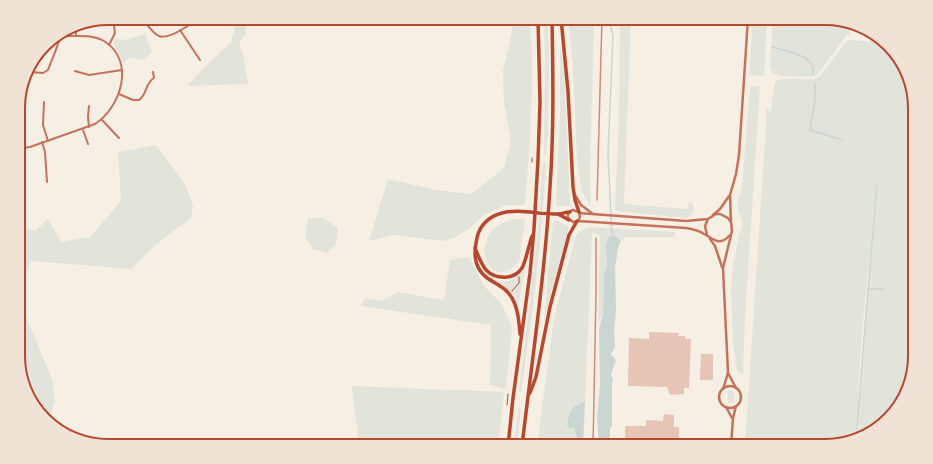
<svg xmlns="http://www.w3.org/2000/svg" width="933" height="464" font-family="Quicksand,sans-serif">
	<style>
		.green { fill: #e2e4dc }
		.water { fill: #c9d6d2 }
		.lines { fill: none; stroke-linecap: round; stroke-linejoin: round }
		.stream { stroke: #c9d6d2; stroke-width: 1.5 }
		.building { fill: #e6c5b7 }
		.path { stroke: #b5482f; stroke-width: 1 }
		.minor { stroke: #c5725c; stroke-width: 2 }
		.tertiary { stroke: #c5725c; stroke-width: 2.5 }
		.trunk { stroke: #b5482f; stroke-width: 3.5 }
		.rail { stroke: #cf8b77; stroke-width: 1.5 }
		.rim { fill: none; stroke: #b5482f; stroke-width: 2 }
	</style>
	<rect width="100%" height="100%" fill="#f6efe4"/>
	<g class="green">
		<polygon points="234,18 247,18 245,35 239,42 242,50 248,84 187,86 209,63 231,42 235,26"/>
		<path d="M512 18H530C535 80 530 143 525 205H507L484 215 470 228 454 238 443 241 394 235 369 241 388 179 436 190 471 194 504 168 511 141 504 103 503 71 513 26Z"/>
		<polygon points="544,18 548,18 549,63 548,133 546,154 544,154 545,61"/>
		<polygon points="568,18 594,18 590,170 591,207 582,191 577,159 573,67"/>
		<path d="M620 18H631L624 204 688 209 689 201C697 206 695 213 687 218L624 212 615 210 619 117Z"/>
		<polygon points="753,18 767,18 764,76 749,75"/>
		<polygon points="773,18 825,18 851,24 850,33 847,35 817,75 812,77 780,76 772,72 770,67"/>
		<path d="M145 34 152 52 144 60 131 58 126 60 124 63C121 55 115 50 113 41L115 39 125 40Z"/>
		<path d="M848 40 882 42 900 58 914 96 915 259 907 392 906 396 875 431 857 437 865 322 878 184H877L863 321 855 438 831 446H745L767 108 770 112 771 110 774 87 776 81C790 76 805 82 819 77Z"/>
		<polygon points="560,44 564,66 570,202 570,206 556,206 560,116"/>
		<polygon points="750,86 760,87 745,318 743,375 737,371 733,341 731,292 733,264 742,223 737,205 742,185"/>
		<polygon points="156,145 186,186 193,206 191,218 154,246 131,269 31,261 20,294 28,322 52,379 55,399 49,421 36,411 38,399 19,341 18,226 35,231 48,219 61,242 90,237 121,201 118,152"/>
		<path d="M545 162 546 163C542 240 532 317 521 393L519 392 537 241 543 163Z"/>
		<polygon points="308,218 324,218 338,228 336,244 327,253 313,249 305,237"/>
		<path d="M525 218C525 227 522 236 521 245 520 249 521 254 520 258 516 269 501 278 491 268 479 257 485 233 498 225 505 220 517 219 525 218Z"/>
		<polygon points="553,221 558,221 569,227 544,320"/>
		<polygon points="590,227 675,232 674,237 624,237 624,241 615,236 606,246 607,268 604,275 603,313 598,324 600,235 592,233 585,402 576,405 569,428 574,428 576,433 577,441 572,446 537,446 554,318 576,235 582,230"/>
		<polygon points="469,257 484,286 502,304 512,327 506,389 490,385 491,325 361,306 365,298 381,301 398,292 444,300 450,260"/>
		<path d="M525 268 519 303 514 294 493 279C510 284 514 281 525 268Z"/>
		<polygon points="915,296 915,356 909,380"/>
		<polygon points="352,386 504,392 498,446 359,446"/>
		<polygon points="729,390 733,390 734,391 734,402 732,403 728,403 727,391"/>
		<polygon points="519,406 521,408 517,446 513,446"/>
	</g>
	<g class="water">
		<polygon points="615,236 621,240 618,248 615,268 616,309 614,333 615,347 611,354 616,360 611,374 613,380 612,385 612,426 609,429 610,440 613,441 611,446 599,446 597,417 600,384 599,329 603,313 604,275 607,268 606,245 609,237"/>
		<path d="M585 402 583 446H572L577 441 576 433 574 428H569L567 425C570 411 571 406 585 402Z"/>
	</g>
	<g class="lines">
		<g class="stream">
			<polyline points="609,18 613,36 608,154 612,237"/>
			<path d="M772 47C782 50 804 54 810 62 814 66 813 70 813 74"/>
			<polyline points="815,83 815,101 810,130 843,140"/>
			<polyline points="877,185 868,289 884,289"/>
			<polyline points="609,437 609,429"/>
			<polyline points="856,437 868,289"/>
		</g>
	</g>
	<g class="building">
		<polygon points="649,332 679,333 678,336 685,336 685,339 691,339 689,388 684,388 684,394 670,395 667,387 628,386 629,338 649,339"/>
		<polygon points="701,354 713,354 713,380 700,380"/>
		<polygon points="664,414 674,415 674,427 679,427 679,438 682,438 682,446 625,446 625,426 646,426 646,420 663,421"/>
	</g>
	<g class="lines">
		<g class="path">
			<polyline points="532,162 532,158"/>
			<polyline points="512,291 519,283 519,277"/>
			<polyline points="507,405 508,394"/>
		</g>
		<g class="minor">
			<path d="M142 18C146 23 153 34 159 36 169 40 191 24 199 18"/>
			<polyline points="75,25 76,35"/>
			<polyline points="180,30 200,60"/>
			<polyline points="109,45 115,33 113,18"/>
			<polyline points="75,71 89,75 122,70"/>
			<path d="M30 72 43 73 48 70C52 59 57 49 60 37"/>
			<path d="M119 94 133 100H139C148 93 145 83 154 78L153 72"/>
			<polyline points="44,102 43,125 48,141"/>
			<polyline points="102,120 119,138"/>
			<polyline points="89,127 88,117 89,106"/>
			<polyline points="83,130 88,144"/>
			<polyline points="42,142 45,152 47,182"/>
			<path d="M18 149 30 147 95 124C121 107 136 61 104 41 90 33 72 37 56 36"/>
		</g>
		<g class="tertiary">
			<polyline points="575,195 581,205 593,214"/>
			<polyline points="579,213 686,221 708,219 716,214 720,214 728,218 731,222 732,231 723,268 728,373 723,389"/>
			<polyline points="713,215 720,209 729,196"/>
			<path d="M578 221 580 217 579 212 573 210C569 211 567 214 568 218L573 222 578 221 686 228C693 229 698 230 704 234 714 239 719 247 730 235"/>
			<polyline points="731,222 730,195 736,174 739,155 748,18"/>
			<polyline points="707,235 705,226 708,219"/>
			<polyline points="710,239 715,246 722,267"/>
			<polyline points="728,373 736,388"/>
			<circle cx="730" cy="397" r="11"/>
			<polyline points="726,407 732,418"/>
			<polyline points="731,446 733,418 736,406"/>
		</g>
		<g class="trunk">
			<polyline points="561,18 568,91 573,187 575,200 579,212"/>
			<polyline points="558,214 569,220"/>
			<path d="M475 248C478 255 481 264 486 270 496 280 514 280 522 268 526 261 529 244 532 236"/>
			<path d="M520 334C519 322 518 308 512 298 506 287 495 284 486 277 472 266 474 249 478 234 482 223 491 216 502 213 521 208 539 215 558 214 561 214 566 212 570 212"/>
			<polyline points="530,393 536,377 550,307 569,235 577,221"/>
			<polyline points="508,446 513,398 530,273 534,229 538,160 540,102 538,18"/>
			<path d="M522 446C532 360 545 274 550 187 554 131 553 74 552 18"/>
		</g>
		<g class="rail">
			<polyline points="597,200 602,18"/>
			<polyline points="593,446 596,293 596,238"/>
		</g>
	</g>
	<path d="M0 0H933V464H0ZM108 25H825A83 83 0 0 1 908 108V356A83 83 0 0 1 825 439H108A83 83 0 0 1 25 356V108A83 83 0 0 1 108 25Z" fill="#f1e2d6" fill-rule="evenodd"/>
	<path class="rim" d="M108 25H825A83 83 0 0 1 908 108V356A83 83 0 0 1 825 439H108A83 83 0 0 1 25 356V108A83 83 0 0 1 108 25Z"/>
</svg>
